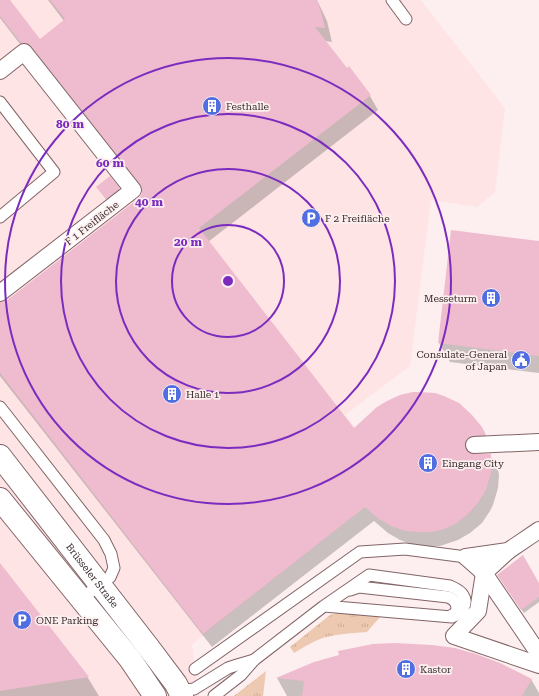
<svg xmlns="http://www.w3.org/2000/svg" width="539" height="696" font-family="'Roboto Serif',serif">
	<style>
		.built { fill: #fee4e5 }
		.grass { fill: url(#grass-tufts) }
		.shadow { fill: #0003 }
		.building { fill: #efbbcf }
		.lines { fill: none; stroke-linecap: round; stroke-linejoin: round }
		.service-casing { stroke: #826466; stroke-width: 13 }
		.pedestrian-casing { stroke: #826466; stroke-width: 18 }
		.minor-casing { stroke: #826466; stroke-width: 24 }
		.service { stroke: #fff; stroke-width: 11 }
		.pedestrian { stroke: #fff; stroke-width: 16 }
		.minor { stroke: #fff; stroke-width: 22 }
		.ring { fill: none; stroke: #7b2cbf; stroke-width: 2 }
		.labels { text-anchor: middle; dominant-baseline: central; stroke-width: 3.5; stroke-linejoin: round; paint-order: stroke }
		.poi-label { font-size: 10px; fill: #392c2d; stroke: #fdefef; text-anchor: start }
		.street-label { font-size: 10px; fill: #392c2d; stroke: #fdefef }
		.centre { fill: #7b2cbf; stroke: #fdefef; stroke-width: 2 }
		.ring-label { font-size: 12px; text-anchor: middle; font-weight: bold; fill: #7b2cbf; stroke: #fdefef; stroke-width: 3.5; stroke-linejoin: round; paint-order: stroke }
	</style>
	<defs>
		<pattern id="grass-tufts" width="24" height="20" patternUnits="userSpaceOnUse"><rect width="24" height="20" fill="#ecc9b0"/><path d="M3 7l-1-3M5 7V3M7 7l1-3M15 17l-1-3M17 17v-4M19 17l1-3" fill="none" stroke="#cbad98"/></pattern>
	</defs>
	<rect width="100%" height="100%" fill="#fdefef"/>
	<polygon class="built" points="0,0 421,0 505,108 495,192 477,207 431,200 410,366 345,415 355,427 377,407 387,401 400,395 413,392 444,396 459,403 466,409 477,421 486,435 489,444 491,460 491,473 486,490 482,497 474,509 462,519 450,526 432,532 416,532 399,529 391,526 379,519 366,506 203,635 192,645 199,696 0,696"/>
	<g class="grass">
		<path d="M345 611 373 613 380 617 367 632C353 633 339 634 326 637 315 640 304 647 294 653L290 647 330 615Z"/>
		<polygon points="266,671 263,696 234,696"/>
	</g>
	<g class="shadow">
		<polygon points="0,0 8,0 40,41 64,21 48,0 317,0 327,21 332,42 325,41 347,69 348,68 370,96 378,110 208,242 354,429 481,428 493,449 477,451 473,456 490,455 498,469 499,475 498,488 493,505 490,511 482,523 470,533 458,540 440,546 425,546 414,545 400,540 388,533 374,521 212,647 0,376 0,303 6,302 140,198 143,194 143,190 41,60 36,57 30,57 0,18"/>
		<polygon points="119,189 121,192 108,202 100,191"/>
		<polygon points="452,231 539,242 539,373 450,362 439,343"/>
		<polygon points="0,564 88,678 99,696 0,696"/>
		<polygon points="500,578 539,585 539,602 524,613"/>
		<polygon points="314,663 531,679 539,693 539,696 287,696 277,678"/>
	</g>
	<g class="building">
		<polygon points="0,0 10,0 40,39 65,19 50,0 317,0 321,12 325,28 315,27 347,68 349,66 371,95 199,228 354,428 377,407 387,401 400,395 413,392 420,392 435,393 444,396 459,403 472,415 482,427 486,435 474,436 469,437 465,441 465,445 466,450 469,453 474,454 491,454 491,473 486,490 478,503 468,514 457,523 444,529 432,532 416,532 405,531 391,526 379,519 365,507 203,634 0,373 0,302 6,301 139,198 142,194 142,189 140,184 31,46 27,43 21,43 0,16"/>
		<polygon points="110,176 120,188 106,199 96,187"/>
		<polygon points="451,230 539,241 539,356 438,343"/>
		<polygon points="523,555 539,583 539,597 521,610 497,575"/>
		<polygon points="0,563 89,677 0,691"/>
		<polygon points="395,643 432,645 455,648 476,654 500,663 532,679 522,696 302,696 304,681 276,678 314,662 339,655 338,651 373,644"/>
	</g>
	<g class="lines">
		<defs>
			<g id="service">
				<polyline points="392,0 406,19"/>
				<polyline points="0,102 54,172 0,217"/>
				<polyline points="0,407 104,540 111,554 114,568 110,577 81,599"/>
				<path d="M350 590 359 587 448 597C455 600 457 603 457 610L454 614 452 615"/>
				<polyline points="195,669 360,552 405,549 466,557"/>
				<polyline points="179,689 187,690 194,689 228,668 237,665 254,660"/>
				<path d="M214 696 241 675 254 660 324 606 369 575 450 586C454 588 460 590 463 595 469 604 461 614 452 617L324 606"/>
			</g>
			<g id="pedestrian">
				<polyline points="0,71 24,52 133,190 0,293"/>
				<polyline points="474,445 539,442"/>
				<polyline points="508,551 484,573 478,611 454,636 539,665"/>
				<polyline points="466,557 484,573 539,654"/>
				<polyline points="466,557 508,551 539,530"/>
			</g>
			<g id="minor">
				<path id="s1" d="M0 456 149 648 176 684 182 696"/>
				<polyline points="0,499 130,659 155,696"/>
			</g>
		</defs>
		<use href="#service" class="service-casing"/>
		<use href="#pedestrian" class="pedestrian-casing"/>
		<use href="#minor" class="minor-casing"/>
		<use href="#service" class="service"/>
		<use href="#pedestrian" class="pedestrian"/>
		<use href="#minor" class="minor"/>
	</g>
	<g class="ring">
		<circle cx="228" cy="281" r="56"/>
		<circle cx="228" cy="281" r="112"/>
		<circle cx="228" cy="281" r="167"/>
		<circle cx="228" cy="281" r="223"/>
	</g>
	<defs>
		<symbol id="building-disc" viewBox="-11 -11 22 22"><circle r="9.5" fill="#506de1" stroke="#fdefef"/><path d="M-4-6H4V6H1V3H-1V6H-4ZM-2.5-4.3h1.7v1.8h-1.7ZM.8-4.3h1.7v1.8H.8ZM-2.5-1h1.7V.8h-1.7ZM.8-1h1.7V.8H.8Z" fill="#fff"/></symbol>
		<symbol id="parking-disc" viewBox="-11 -11 22 22"><circle r="9.5" fill="#506de1" stroke="#fdefef"/><path d="M-3.5-5.5H1a3.5 3.5 0 0 1 0 7H-1V5.5H-3.5ZM-1-3.4V-.6H.8a1.4 1.4 0 0 0 0-2.8Z" fill="#fff"/></symbol>
		<symbol id="civic-disc" viewBox="-11 -11 22 22"><circle r="9.5" fill="#506de1" stroke="#fdefef"/><path d="M-.6-6.5H3V-4.5H.6V-3L4-1V1h2V6H-6V1h2V-1L-.6-3ZM-1.2 2.5V6h2.4V2.5Z" fill="#fff"/></symbol>
	</defs>
	<g fill-rule="evenodd">
		<use href="#building-disc" x="201" y="95" width="22" height="22"/>
		<use href="#parking-disc" x="300" y="207" width="22" height="22"/>
		<use href="#building-disc" x="480" y="287" width="22" height="22"/>
		<use href="#civic-disc" x="510" y="349" width="22" height="22"/>
		<use href="#building-disc" x="161" y="383" width="22" height="22"/>
		<use href="#building-disc" x="417" y="452" width="22" height="22"/>
		<use href="#parking-disc" x="11" y="609" width="22" height="22"/>
		<use href="#building-disc" x="395" y="658" width="22" height="22"/>
	</g>
	<g class="labels">
		<g class="poi-label">
			<text x="226" y="106">Festhalle</text>
			<text x="325" y="218">F 2 Freifläche</text>
			<text x="477" y="298" text-anchor="end">Messeturm</text>
			<text x="507" y="354" text-anchor="end">Consulate-General<tspan x="507" dy="12">of Japan</tspan></text>
			<text x="186" y="394">Halle 1</text>
			<text x="442" y="463">Eingang City</text>
			<text x="36" y="620">ONE Parking</text>
			<text x="420" y="669">Kastor</text>
		</g>
		<g class="street-label">
			<text transform="translate(92 223) rotate(-38)">F 1 Freifläche</text>
			<text stroke="none"><textPath href="#s1" startOffset="151">Brüsseler Straße</textPath></text>
		</g>
	</g>
	<circle cx="228" cy="281" r="6" class="centre"/>
	<g class="ring-label">
		<text x="70" y="128">80 m</text>
		<text x="110" y="167">60 m</text>
		<text x="149" y="206">40 m</text>
		<text x="188" y="246">20 m</text>
	</g>
</svg>
